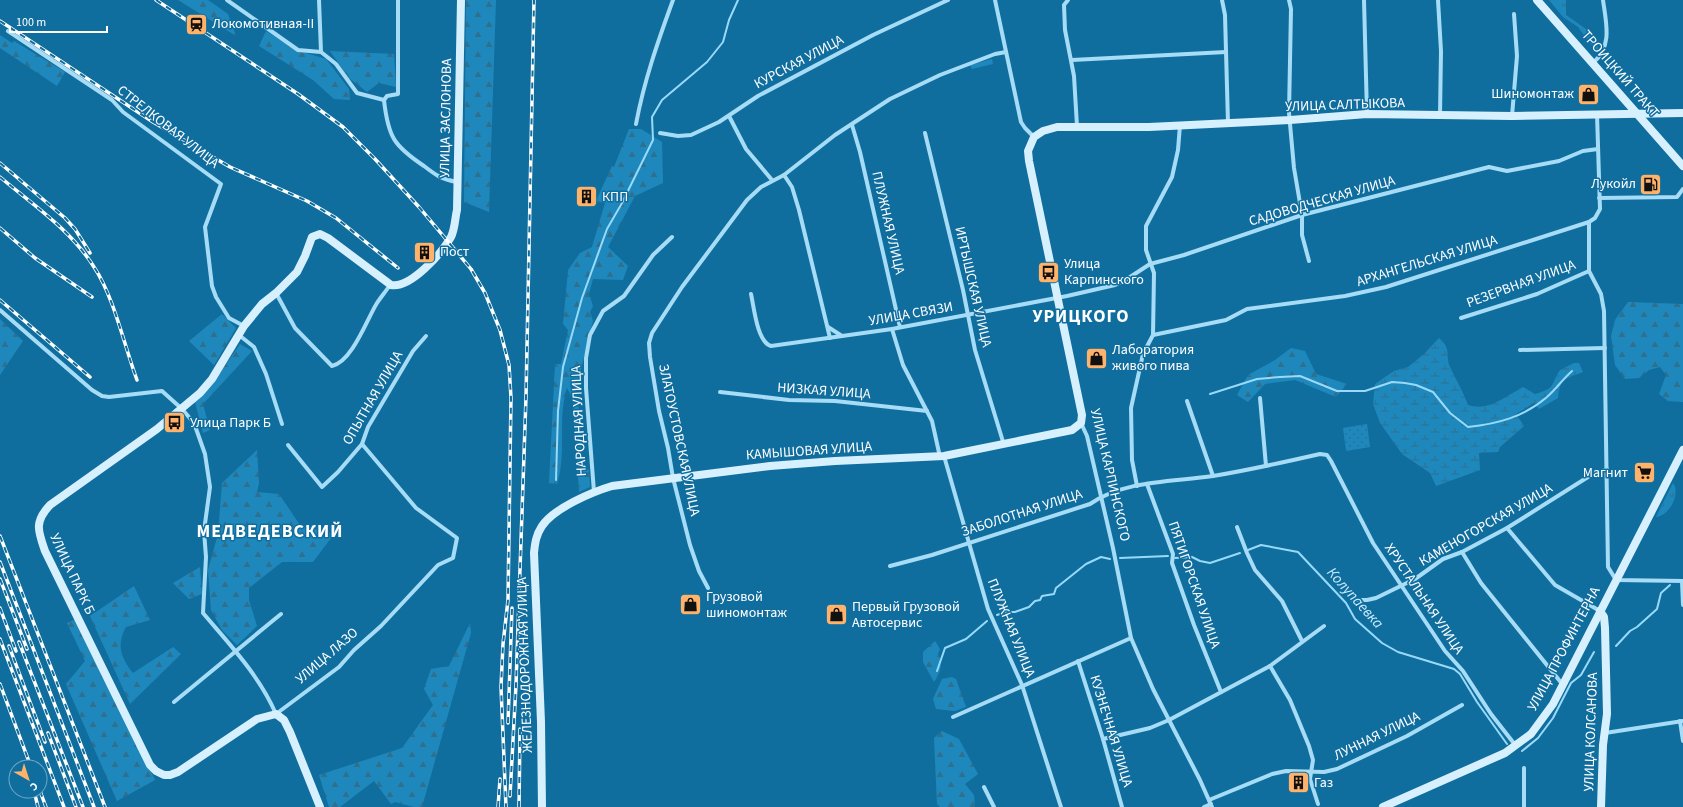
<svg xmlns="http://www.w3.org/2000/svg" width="1683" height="807" font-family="'Source Sans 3',sans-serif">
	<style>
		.grass { fill: url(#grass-tufts) }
		.forest { fill: url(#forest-firs) }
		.wetland { fill: url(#wetland-marsh) }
		.park { fill: url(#park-dots) }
		.pitch { fill: #1e88bc }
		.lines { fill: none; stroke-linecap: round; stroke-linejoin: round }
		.stream { stroke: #98daf9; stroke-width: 2 }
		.street { stroke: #a6dcf5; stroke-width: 4 }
		.secondary { stroke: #d7f0fe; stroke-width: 8 }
		.rail-casing { stroke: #fff; stroke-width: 3.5 }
		.rail { stroke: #106e9f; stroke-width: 2; stroke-dasharray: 6; stroke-linecap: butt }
		.labels { text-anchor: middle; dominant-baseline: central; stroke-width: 3; stroke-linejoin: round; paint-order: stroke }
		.poi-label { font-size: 14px; fill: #fff; stroke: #106e9f; text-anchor: start }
		.street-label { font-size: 14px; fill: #fff; stroke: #106e9f }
		.water-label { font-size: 15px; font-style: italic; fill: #caecfd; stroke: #106e9f }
		.district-label { font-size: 18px; font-weight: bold; letter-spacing: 1px; fill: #fff; stroke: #106e9f }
	</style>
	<defs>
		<pattern id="grass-tufts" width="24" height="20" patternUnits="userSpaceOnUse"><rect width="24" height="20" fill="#1e88bc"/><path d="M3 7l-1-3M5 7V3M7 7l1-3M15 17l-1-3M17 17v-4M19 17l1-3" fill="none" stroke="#30708f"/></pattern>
		<pattern id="forest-firs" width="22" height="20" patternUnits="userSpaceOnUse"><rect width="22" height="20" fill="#1e88bc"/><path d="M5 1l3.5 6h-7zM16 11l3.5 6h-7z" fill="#30708f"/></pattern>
		<pattern id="wetland-marsh" width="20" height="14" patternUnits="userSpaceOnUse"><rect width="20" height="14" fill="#1e88bc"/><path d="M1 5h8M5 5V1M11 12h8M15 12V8" fill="none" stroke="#30708f"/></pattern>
		<pattern id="park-dots" width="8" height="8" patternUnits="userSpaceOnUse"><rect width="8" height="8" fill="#1e88bc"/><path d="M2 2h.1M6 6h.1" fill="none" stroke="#30708f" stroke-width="1.8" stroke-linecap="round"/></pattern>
	</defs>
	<rect width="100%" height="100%" fill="#106e9f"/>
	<g class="grass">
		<polygon points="1549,0 1566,0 1566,15 1586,29 1599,49 1596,51 1578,27 1563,17"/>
		<path d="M1673 483C1681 494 1669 516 1656 517Z"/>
	</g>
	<g class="forest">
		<polygon points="178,0 208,0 228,14 236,36"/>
		<polygon points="466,0 496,0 489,212 464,202"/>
		<polygon points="266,31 296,50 326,59 349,89 350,100 334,99 313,80 259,46"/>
		<polygon points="0,35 12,43 14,41 65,72 57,86 0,48"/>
		<polygon points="330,51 394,54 396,87 379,83 367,92 349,78"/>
		<path d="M629 129H641L662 142 663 183 635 196 608 247 628 266 623 280 593 279 589 294 593 306 590 312 593 321 578 381 570 386 573 393 578 397 582 467 589 470 590 487 579 492 573 399 567 388C557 418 567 453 557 484L549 483 555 364H561L568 330 563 324 568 270 580 253 592 247 605 203 596 201 612 166 614 167Z"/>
		<polygon points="1628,302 1683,304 1683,402 1668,401 1659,394 1666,375 1660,367 1649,370 1639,378 1625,379 1615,365 1611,336 1615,320"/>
		<polygon points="222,314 236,328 214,365 189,341"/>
		<polygon points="0,319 23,341 0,375"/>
		<polygon points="240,344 252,351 203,404 210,430 203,433 195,402 217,377"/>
		<polygon points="1291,348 1305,351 1316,374 1347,384 1336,397 1295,380 1265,384 1248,402 1237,395 1248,375 1275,360"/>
		<polygon points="257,450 259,483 257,492 279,494 300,525 334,534 313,562 282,562 249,588 249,600 257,626 237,645 222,630 211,610 208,570 218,534 222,483"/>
		<polygon points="200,567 202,594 189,599 173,583"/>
		<path d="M134 586 150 620 126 627C116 645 121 658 133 673L173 647 181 654 130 704 90 616Z"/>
		<polygon points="76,619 155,780 117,801 66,684 85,661 67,623"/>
		<polygon points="470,623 471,633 422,807 414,807 395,802 391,804 374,781 340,807 329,807 319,775 402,748 433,705 424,689 431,669 449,666"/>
		<path d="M935 641 940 649 938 654C943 665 941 672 934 682L923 662V652Z"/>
		<polygon points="952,677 956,679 966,707 955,711 936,709 933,699 942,679"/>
		<polygon points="942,731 959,739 978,774 965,784 974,795 975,807 940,807 937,804 934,738"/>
	</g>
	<path class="wetland" d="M1439 338C1452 349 1445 355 1450 367 1456 380 1463 391 1468 405 1488 412 1506 396 1523 387L1535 394C1557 388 1550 385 1560 370L1574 363H1579L1583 372C1565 379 1560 378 1558 398L1539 409 1534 403 1516 414 1524 426 1500 447 1498 452 1479 453 1480 470 1436 486 1430 473 1402 454 1380 423 1373 404 1375 384 1394 371 1408 367 1424 354Z"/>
	<polygon class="park" points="1367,424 1370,447 1346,451 1343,428"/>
	<polygon class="pitch" points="992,59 993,64 972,69 970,65"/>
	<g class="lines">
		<g class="stream">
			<path d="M1210 394 1257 379 1280 377 1300 376 1337 391H1365L1392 382 1405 383 1416 385 1433 392 1450 413 1468 427C1497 424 1524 417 1547 397 1556 389 1563 379 1572 371"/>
			<polyline points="556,480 558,411 563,367 582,298 607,229 622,203 653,140 652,117 662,100 707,62 723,42 729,20 738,0"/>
			<polyline points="1248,550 1261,545 1298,552 1346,603 1355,619 1382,643 1398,652 1454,669 1460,674 1477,702 1507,744"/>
			<polyline points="1120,558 1168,556"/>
			<polyline points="1175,558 1192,557 1200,561 1210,563 1240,553"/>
			<polyline points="997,615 1005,612 1015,612 1029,607 1035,601 1040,600 1042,596 1054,594 1056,588 1086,564 1101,557 1110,559"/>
			<polyline points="1616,646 1630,631 1637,627 1657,609 1661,593 1670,585"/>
			<polyline points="937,671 945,648 966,639 987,621"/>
			<polyline points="1522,751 1538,738 1553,718 1571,683 1581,675 1594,652"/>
		</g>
		<g class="street">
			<path d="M227 0 298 50 321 52 336 64 357 93 384 100C388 137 394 146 424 166 437 176 441 179 457 182"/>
			<polyline points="319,0 321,52"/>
			<polyline points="995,0 1021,122 1025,128 1034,137"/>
			<polyline points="1068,0 1064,5 1065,30 1074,76 1077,126"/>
			<polyline points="1222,0 1225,15 1228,123"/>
			<polyline points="1289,0 1291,9 1289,113 1294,168 1302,215 1302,235 1309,261"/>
			<polyline points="1364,0 1367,114"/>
			<polyline points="1438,0 1441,51 1440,115"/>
			<polyline points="8,31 112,100 123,112 221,184 205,227 212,286 216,297 229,318 244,326"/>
			<polyline points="1072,60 1226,52"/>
			<path d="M1593 63C1613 46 1606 23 1603 0"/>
			<polyline points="384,100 387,96 398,94 398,0"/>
			<polyline points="1597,114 1600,209 1595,218 1589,222 1589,271 1601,294 1604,311 1608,567 1616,580 1683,581"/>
			<polyline points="729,116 746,149 772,180"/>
			<polyline points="1512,116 1517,56 1514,14"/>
			<path d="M636 124C644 81 658 41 673 0"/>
			<polyline points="852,125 860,152 900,327"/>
			<polyline points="660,133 678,136 691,135 719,122 758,96 873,35 948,0"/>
			<polyline points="925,133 963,290 975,350 1004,445"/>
			<polyline points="784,175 792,187 799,210 830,338"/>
			<polyline points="1599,198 1677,197 1683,189"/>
			<path d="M276 293 295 328 332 366C352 362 367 319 377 303 381 297 386 291 390 285"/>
			<path d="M751 294C754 307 757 342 771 346L892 329 1067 296 1115 285 1124 281 1150 264 1184 255 1302 215 1489 167 1507 171 1559 161 1583 151 1598 149"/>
			<path d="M0 310 92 390 102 396 109 397 162 391 182 409 194 423 205 454 210 487 204 531 206 557 203 613C230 645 259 675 276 714L339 667 354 650 381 626 438 565 453 558 457 538 416 508 362 444"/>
			<polyline points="1461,318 1537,294 1589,271"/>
			<polyline points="828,327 842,336"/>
			<polyline points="892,329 903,365 932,421 940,457"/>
			<polyline points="239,335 254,347 266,374 282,424"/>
			<polyline points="1153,335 1226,320 1247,309 1345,296 1386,287 1589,222"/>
			<polyline points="1520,350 1605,348"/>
			<polyline points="720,392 789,400 835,401 927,411"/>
			<polyline points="1260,398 1266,466"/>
			<polyline points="1187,401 1213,476"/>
			<polyline points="1081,423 1087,436 1113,548 1131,638 1153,689 1200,780 1212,807"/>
			<polyline points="288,445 322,487 338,472 362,444 368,427 413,351 426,336"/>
			<polyline points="944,456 988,609 1022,685 1061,807"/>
			<polyline points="1147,484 1173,554 1172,563 1194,625 1221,692"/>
			<polyline points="1137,486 1132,460 1131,408 1143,354 1153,335 1154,273 1146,250 1146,226 1172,177 1178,150 1180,125"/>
			<polyline points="594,492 586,388 586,358 590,335 603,311 624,296 653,255 672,237"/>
			<polyline points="1237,527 1247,553 1255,570 1282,601 1302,641"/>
			<polyline points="1507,528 1555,585 1600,611"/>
			<polyline points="1462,552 1481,583 1563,685"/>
			<path d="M890 566 932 555 1090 504C1124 480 1173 482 1213 476 1249 470 1285 462 1320 454L1327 455 1331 461 1373 543 1445 651 1463 671 1491 714 1516 746"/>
			<polyline points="1682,581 1683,605"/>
			<polyline points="708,588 699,571 690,545 673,478 668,448 659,411 650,357 649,343 652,333 682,287 747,200 761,187 784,175 835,135 890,99 940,75 995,54 1006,52"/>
			<polyline points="1353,600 1367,600 1376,598 1415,579 1443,559 1462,552 1507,528 1588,477 1607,469"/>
			<polyline points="1078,661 1103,739 1122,807"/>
			<polyline points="1270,666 1290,700 1309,746 1313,760 1310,779 1318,804"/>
			<polyline points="174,702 281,614"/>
			<polyline points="953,717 1131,638"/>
			<polyline points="1680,721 1683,741"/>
			<polyline points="1605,733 1683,721"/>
			<polyline points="1103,739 1150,728 1169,720 1270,666 1324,626"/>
			<polyline points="1524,768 1524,807"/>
			<polyline points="984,787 994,807"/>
			<polyline points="1209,800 1272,774 1286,771 1324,772 1337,769 1407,736 1462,705"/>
			<polyline points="1204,807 1211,804"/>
		</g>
		<g class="secondary">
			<polyline points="1537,0 1683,166"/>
			<polyline points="1600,611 1604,617 1605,628 1607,714 1603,745 1601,807"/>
			<path d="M320 807 290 732 284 720 276 714 257 719 178 772 170 775H164L156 771 150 765 45 551C38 531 34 522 50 505L157 429 200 393 212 379 244 326 262 304 276 293 297 272 305 256 312 237 320 234 328 238 391 285C410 289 442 253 451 237 455 229 455 218 457 210L461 0"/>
			<path d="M542 807 541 722 534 553C535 543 536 535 542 526 554 508 592 492 612 486L770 466 835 461 944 456 1072 430 1081 423 1082 415 1029 161 1028 151 1034 137 1043 131 1057 127H1149L1290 120 1367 114 1512 116 1683 113"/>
			<polyline points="1383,807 1505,753 1531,734 1553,704 1683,450"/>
		</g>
		<defs>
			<g id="rail">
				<polyline points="156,0 298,94 343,127 375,159 419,207 471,269 485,293 500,330 509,365 511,398 508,600 503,644 501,687 506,807"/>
				<polyline points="0,21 153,122 230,167 307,201 336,218 398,268"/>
				<polyline points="0,163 65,218 75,229 90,253"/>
				<path d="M0 177C32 204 71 230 94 267 114 297 124 345 137 380"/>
				<polyline points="0,228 35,258 92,297"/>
				<polyline points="0,300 90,377"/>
				<polyline points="0,536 105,807"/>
				<polyline points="0,562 94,807"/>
				<polyline points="0,579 27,649"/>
				<polyline points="0,608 16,651"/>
				<polyline points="0,639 64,807"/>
				<polyline points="19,642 83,807"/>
				<polyline points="9,646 45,742"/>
				<polyline points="0,684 31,767"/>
				<polyline points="508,723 512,608"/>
				<polyline points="48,733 76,807"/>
				<polyline points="34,791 38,807"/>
				<polyline points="40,791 46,807"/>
				<polyline points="510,796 516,685 526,397 534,0"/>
				<polyline points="498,807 500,779"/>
				<polyline points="519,807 520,729"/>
			</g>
		</defs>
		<use href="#rail" class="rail-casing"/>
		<use href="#rail" class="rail"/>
	</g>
	<defs>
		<symbol id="station-square" viewBox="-11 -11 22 22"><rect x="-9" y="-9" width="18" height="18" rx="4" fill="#ffb36a" stroke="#106e9f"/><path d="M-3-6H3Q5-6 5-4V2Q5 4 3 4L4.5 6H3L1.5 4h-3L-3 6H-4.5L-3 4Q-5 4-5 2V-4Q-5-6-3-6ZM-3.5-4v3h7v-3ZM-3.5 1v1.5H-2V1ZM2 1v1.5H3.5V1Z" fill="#111"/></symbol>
		<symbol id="shop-square" viewBox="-11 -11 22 22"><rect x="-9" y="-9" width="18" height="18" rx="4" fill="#ffb36a" stroke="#106e9f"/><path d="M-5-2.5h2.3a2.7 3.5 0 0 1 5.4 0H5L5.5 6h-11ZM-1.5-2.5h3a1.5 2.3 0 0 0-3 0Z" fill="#111"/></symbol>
		<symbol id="fuel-square" viewBox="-11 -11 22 22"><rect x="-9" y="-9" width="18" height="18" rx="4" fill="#ffb36a" stroke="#106e9f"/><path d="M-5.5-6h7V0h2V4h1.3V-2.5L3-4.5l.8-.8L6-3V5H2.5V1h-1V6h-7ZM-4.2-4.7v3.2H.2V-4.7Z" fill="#111"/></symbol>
		<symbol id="building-square" viewBox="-11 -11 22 22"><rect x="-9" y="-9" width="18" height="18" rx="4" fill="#ffb36a" stroke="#106e9f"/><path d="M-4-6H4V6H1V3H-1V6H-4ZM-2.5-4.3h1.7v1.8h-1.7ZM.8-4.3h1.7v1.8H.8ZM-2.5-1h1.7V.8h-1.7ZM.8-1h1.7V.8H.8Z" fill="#111"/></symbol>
		<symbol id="bus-square" viewBox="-11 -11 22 22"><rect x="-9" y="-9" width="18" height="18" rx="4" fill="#ffb36a" stroke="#106e9f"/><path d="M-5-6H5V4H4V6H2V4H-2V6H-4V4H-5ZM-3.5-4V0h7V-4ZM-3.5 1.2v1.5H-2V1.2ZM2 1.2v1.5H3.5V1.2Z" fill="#111"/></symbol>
		<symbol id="supermarket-square" viewBox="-11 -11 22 22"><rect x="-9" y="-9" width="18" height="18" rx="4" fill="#ffb36a" stroke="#106e9f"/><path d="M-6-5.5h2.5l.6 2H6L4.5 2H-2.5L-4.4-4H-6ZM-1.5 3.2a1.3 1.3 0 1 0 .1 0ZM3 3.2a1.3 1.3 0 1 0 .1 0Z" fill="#111"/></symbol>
	</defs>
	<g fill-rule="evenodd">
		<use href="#station-square" x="184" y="12" width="25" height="25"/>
		<use href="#shop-square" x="1576" y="82" width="25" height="25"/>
		<use href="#fuel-square" x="1638" y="172" width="25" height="25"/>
		<use href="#building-square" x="574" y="184" width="25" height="25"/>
		<use href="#building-square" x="412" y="240" width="25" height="25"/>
		<use href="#bus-square" x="1036" y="260" width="25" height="25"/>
		<use href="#shop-square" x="1084" y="346" width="25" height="25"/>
		<use href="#bus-square" x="162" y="410" width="25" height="25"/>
		<use href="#supermarket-square" x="1632" y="460" width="25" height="25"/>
		<use href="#shop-square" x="678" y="592" width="25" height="25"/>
		<use href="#shop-square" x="824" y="602" width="25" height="25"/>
		<use href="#building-square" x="1286" y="770" width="25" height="25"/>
	</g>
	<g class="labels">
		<g class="poi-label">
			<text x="212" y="24">Локомотивная-II</text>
			<text x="1574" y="94" text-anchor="end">Шиномонтаж</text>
			<text x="1636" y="184" text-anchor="end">Лукойл</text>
			<text x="602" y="197">КПП</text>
			<text x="440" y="252">Пост</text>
			<text x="1064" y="264">Улица<tspan x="1064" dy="16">Карпинского</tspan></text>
			<text x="1112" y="350">Лаборатория<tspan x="1112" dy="16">живого пива</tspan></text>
			<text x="190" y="423">Улица Парк Б</text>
			<text x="1628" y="473" text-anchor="end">Магнит</text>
			<text x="706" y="597">Грузовой<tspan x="706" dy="16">шиномонтаж</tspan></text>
			<text x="852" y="607">Первый Грузовой<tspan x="852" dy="16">Автосервис</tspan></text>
			<text x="1314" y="783">Газ</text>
		</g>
		<g class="street-label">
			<text transform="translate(799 62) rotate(-28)">КУРСКАЯ УЛИЦА</text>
			<text transform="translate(1620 74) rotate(49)">ТРОИЦКИЙ ТРАКТ</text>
			<text transform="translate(1345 105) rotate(-2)">УЛИЦА САЛТЫКОВА</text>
			<text transform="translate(446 118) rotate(-89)">УЛИЦА ЗАСЛОНОВА</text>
			<text transform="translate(168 127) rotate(38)">СТРЕЛКОВАЯ УЛИЦА</text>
			<text transform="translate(1322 201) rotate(-16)">САДОВОДЧЕСКАЯ УЛИЦА</text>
			<text transform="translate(888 223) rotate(77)">ПЛУЖНАЯ УЛИЦА</text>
			<text transform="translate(1427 261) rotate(-17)">АРХАНГЕЛЬСКАЯ УЛИЦА</text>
			<text transform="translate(1521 284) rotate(-20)">РЕЗЕРВНАЯ УЛИЦА</text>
			<text transform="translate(973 287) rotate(77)">ИРТЫШСКАЯ УЛИЦА</text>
			<text transform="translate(911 314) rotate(-10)">УЛИЦА СВЯЗИ</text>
			<text transform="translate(824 391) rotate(4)">НИЗКАЯ УЛИЦА</text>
			<text transform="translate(373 398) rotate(-60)">ОПЫТНАЯ УЛИЦА</text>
			<text transform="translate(579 421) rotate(-93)">НАРОДНАЯ УЛИЦА</text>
			<text transform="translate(679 440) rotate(78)">ЗЛАТОУСТОВСКАЯ УЛИЦА</text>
			<text transform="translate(809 451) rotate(-4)">КАМЫШОВАЯ УЛИЦА</text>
			<text transform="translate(1110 475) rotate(77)">УЛИЦА КАРПИНСКОГО</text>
			<text transform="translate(1022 513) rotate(-18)">ЗАБОЛОТНАЯ УЛИЦА</text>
			<text transform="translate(1486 525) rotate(-30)">КАМЕНОГОРСКАЯ УЛИЦА</text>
			<text transform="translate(72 574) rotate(65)">УЛИЦА ПАРК Б</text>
			<text transform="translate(1194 585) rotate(71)">ПЯТИГОРСКАЯ УЛИЦА</text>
			<text transform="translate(1424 599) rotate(56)">ХРУСТАЛЬНАЯ УЛИЦА</text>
			<text transform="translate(1011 628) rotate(68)">ПЛУЖНАЯ УЛИЦА</text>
			<text transform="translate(1564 649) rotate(-62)">УЛИЦА ПРОФИНТЕРНА</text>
			<text transform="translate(327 656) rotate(-41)">УЛИЦА ЛАЗО</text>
			<text transform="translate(525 665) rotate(-92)">ЖЕЛЕЗНОДОРОЖНАЯ УЛИЦА</text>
			<text transform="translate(1111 731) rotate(73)">КУЗНЕЧНАЯ УЛИЦА</text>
			<text transform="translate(1591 732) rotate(-88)">УЛИЦА КОЛСАНОВА</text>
			<text transform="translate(1377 736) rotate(-26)">ЛУННАЯ УЛИЦА</text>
		</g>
		<g class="water-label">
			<text transform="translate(1355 598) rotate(48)">Колупаевка</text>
		</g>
		<g class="district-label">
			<text x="1081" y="316">УРИЦКОГО</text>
			<text x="270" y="531">МЕДВЕДЕВСКИЙ</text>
		</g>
	</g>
	<g transform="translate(28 779) rotate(141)"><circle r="19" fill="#106e9f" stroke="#70a8c5"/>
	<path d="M0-3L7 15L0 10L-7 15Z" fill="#ffb36a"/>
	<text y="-6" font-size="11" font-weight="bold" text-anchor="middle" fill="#ffffff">С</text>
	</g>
	<path d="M10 26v6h97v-6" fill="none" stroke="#ffffff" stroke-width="2"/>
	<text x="16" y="26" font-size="12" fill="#ffffff" stroke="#106e9f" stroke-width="3" paint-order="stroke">100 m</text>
</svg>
